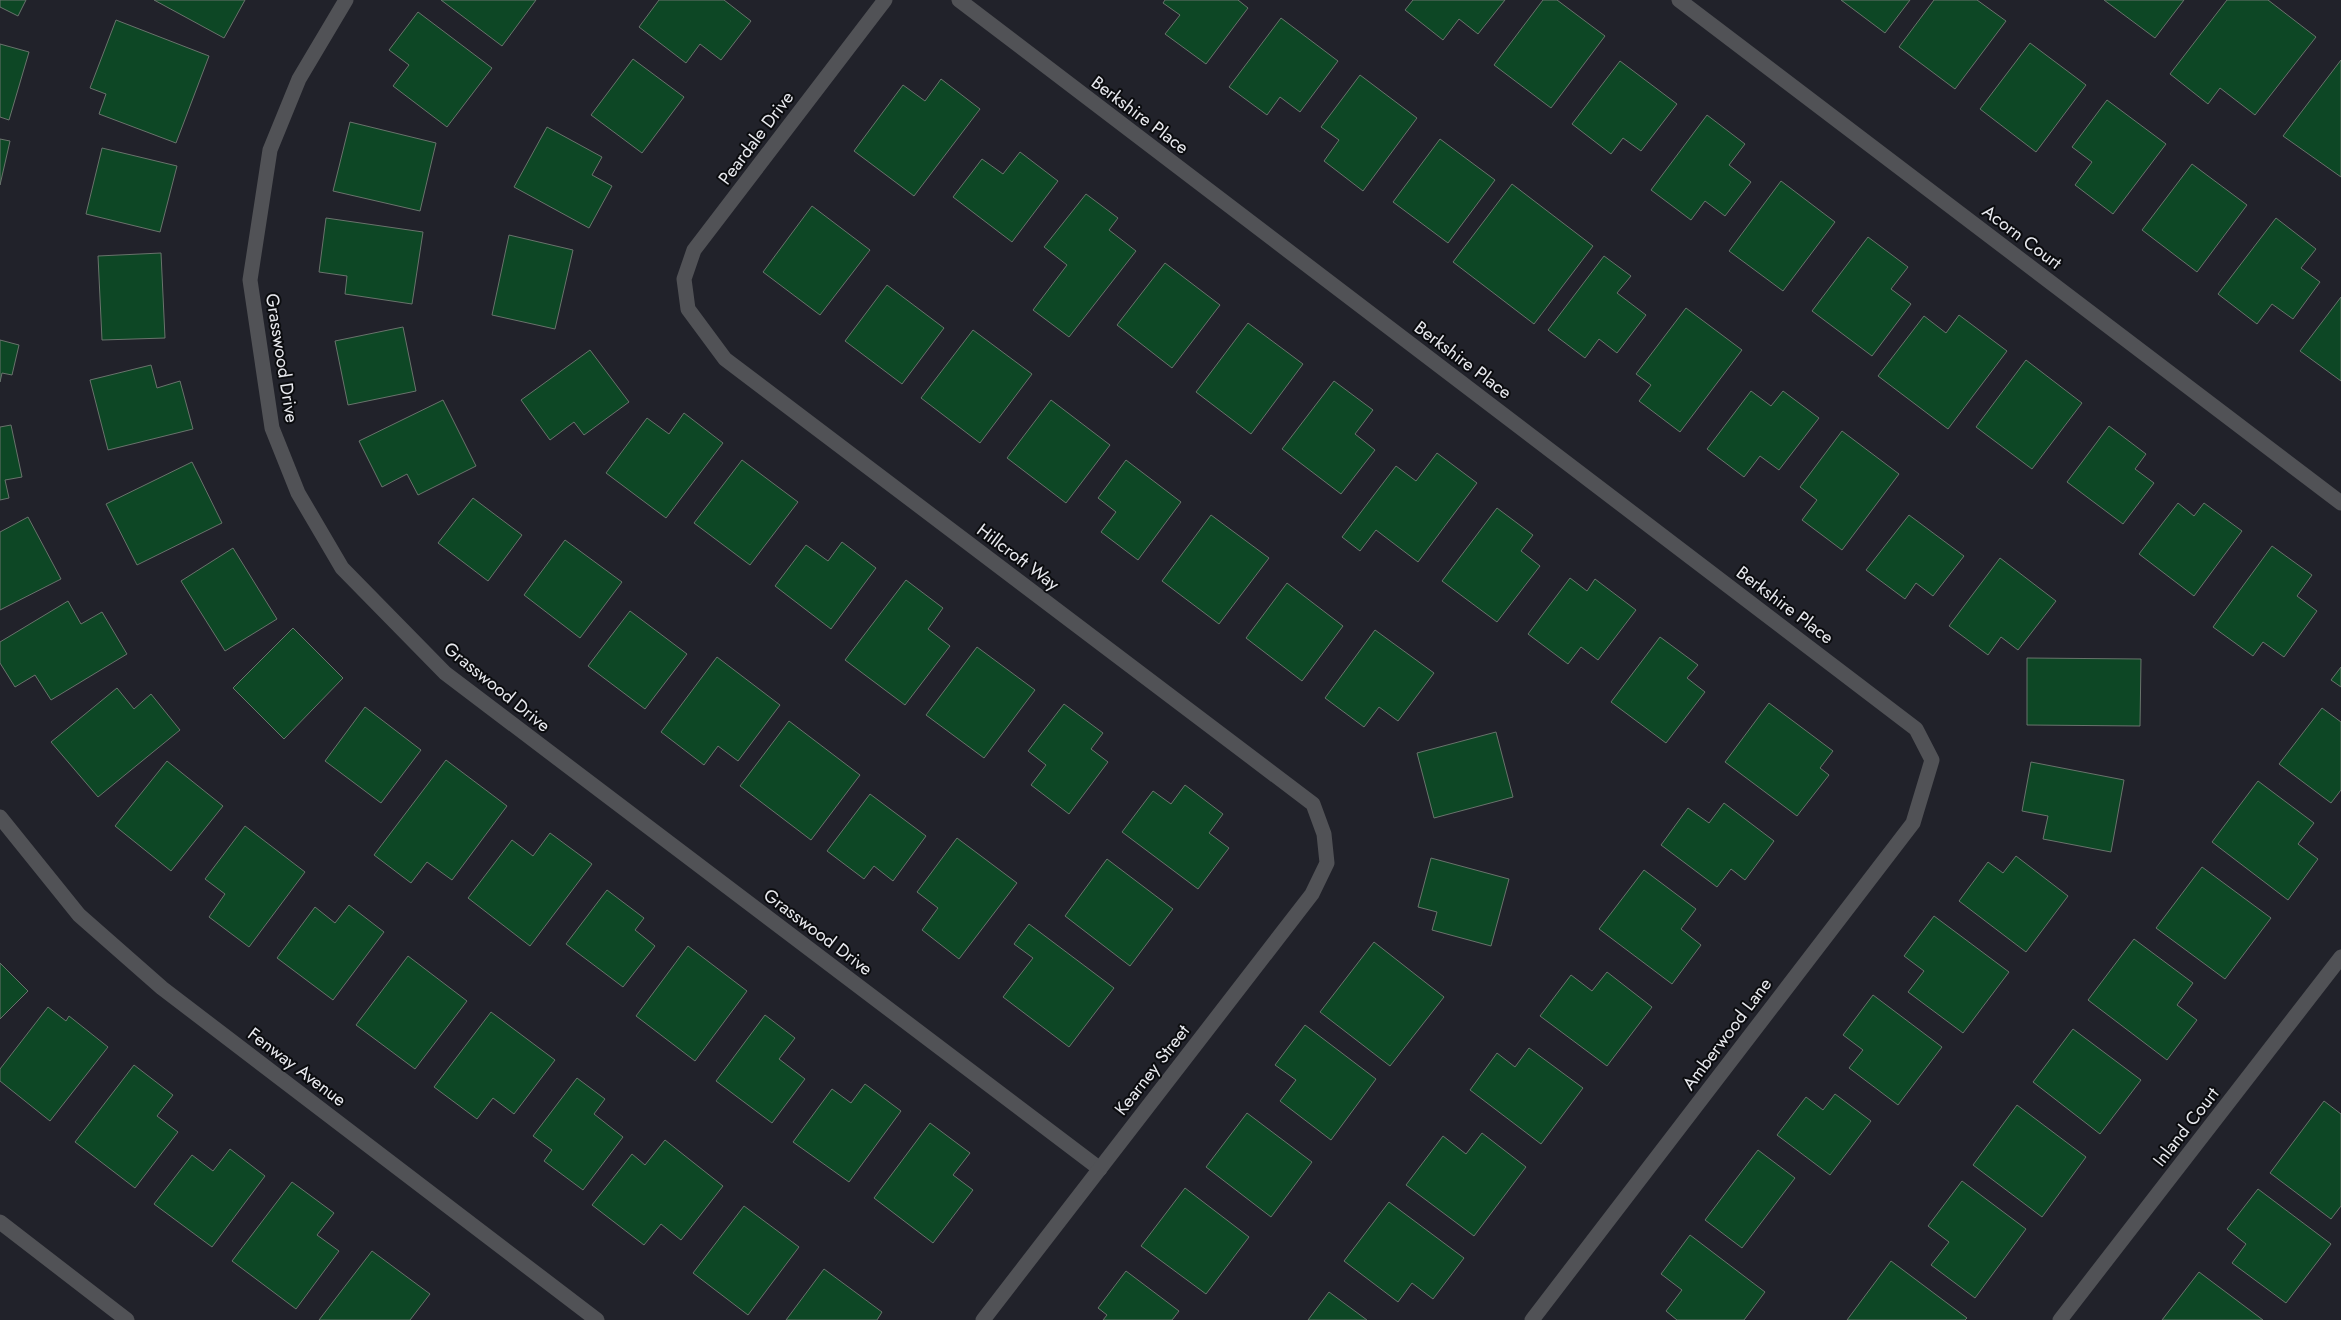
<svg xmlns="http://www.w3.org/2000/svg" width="2341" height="1320" font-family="Jost,sans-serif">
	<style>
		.building { fill: #0d4725; stroke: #69736c }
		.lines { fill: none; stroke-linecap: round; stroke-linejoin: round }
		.minor { stroke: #515256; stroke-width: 15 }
		.labels { text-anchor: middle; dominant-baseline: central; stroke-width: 4; stroke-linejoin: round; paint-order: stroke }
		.street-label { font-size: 18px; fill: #e8e9ee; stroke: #0b0c0f }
	</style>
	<rect width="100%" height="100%" fill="#21222a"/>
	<g class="building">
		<polygon points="0,0 26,0 18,16 0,7"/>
		<polygon points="154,0 245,0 224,38"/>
		<polygon points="441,0 536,0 502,46"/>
		<polygon points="659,0 724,0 751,21 721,60 700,44 686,63 639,27"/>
		<polygon points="1165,0 1238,0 1248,8 1206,64 1165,34 1180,15 1163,3"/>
		<polygon points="1413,0 1505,0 1478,34 1459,19 1443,40 1405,10"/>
		<polygon points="1543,0 1557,0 1605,36 1551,108 1494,65"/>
		<polygon points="1841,0 1910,0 1885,33"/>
		<polygon points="1934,0 1977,0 2006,21 1955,89 1899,47"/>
		<polygon points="2104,0 2184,0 2155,38"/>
		<polygon points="2227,0 2268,0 2316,37 2255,115 2220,88 2208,104 2170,74"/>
		<polygon points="418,12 492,68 447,127 393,86 409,65 389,50"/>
		<polygon points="1281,18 1338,61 1300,112 1280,97 1267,115 1229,87"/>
		<polygon points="116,20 209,56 176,143 99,114 106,94 90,88"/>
		<polygon points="2030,43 2086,85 2036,152 1980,109"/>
		<polygon points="0,44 29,52 9,120 0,117"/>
		<polygon points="633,59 684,97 642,153 591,115"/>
		<polygon points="2341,60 2341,177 2283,136"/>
		<polygon points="1620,61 1677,104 1641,151 1623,138 1611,154 1572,124"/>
		<polygon points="1360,75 1417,118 1363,191 1324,161 1339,140 1321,127"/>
		<polygon points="941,79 980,109 914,196 854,151 903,85 925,101"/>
		<polygon points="2107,100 2166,144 2113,214 2075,185 2092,162 2072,147"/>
		<polygon points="1707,115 1745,144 1729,165 1751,182 1725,216 1705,201 1691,220 1651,190"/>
		<polygon points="350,122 436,143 420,211 333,191"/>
		<polygon points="547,127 602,157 592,175 612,186 589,228 514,187"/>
		<polygon points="0,139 10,141 0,185"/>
		<polygon points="1440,139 1495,180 1448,243 1393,202"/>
		<polygon points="102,148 177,166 160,232 86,214"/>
		<polygon points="1020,152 1058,181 1012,242 953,197 982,159 1003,174"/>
		<polygon points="2192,164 2247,205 2197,272 2142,230"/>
		<polygon points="1781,181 1835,222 1783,291 1729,251"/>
		<polygon points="1512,184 1593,246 1534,324 1453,262"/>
		<polygon points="1086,194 1118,218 1109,230 1136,251 1069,337 1033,310 1067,265 1044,247"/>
		<polygon points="812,206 870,250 820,315 763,272"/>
		<polygon points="326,218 423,232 412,304 345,294 347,276 319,272"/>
		<polygon points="2276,218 2316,249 2301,268 2320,282 2293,319 2272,304 2257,324 2218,294"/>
		<polygon points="509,235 573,250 555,329 492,315"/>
		<polygon points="1868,237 1908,267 1891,289 1911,304 1872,356 1812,311"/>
		<polygon points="161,253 165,338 102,340 98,256"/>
		<polygon points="1604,256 1631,276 1617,293 1646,315 1617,353 1599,339 1585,358 1548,330"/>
		<polygon points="1165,263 1220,305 1172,368 1117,325"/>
		<polygon points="887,285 944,328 902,384 845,341"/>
		<polygon points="2341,297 2341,381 2300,351"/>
		<polygon points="1686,308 1742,350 1680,432 1639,401 1651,385 1636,374"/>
		<polygon points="1959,315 2007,351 1948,429 1878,376 1924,316 1946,333"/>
		<polygon points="1248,323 1303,364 1251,434 1196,392"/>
		<polygon points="403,327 416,391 348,405 335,341"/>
		<polygon points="973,330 1032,374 980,443 921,398"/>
		<polygon points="0,340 19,345 12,375 2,373 0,382"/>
		<polygon points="590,350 629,402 584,435 574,422 550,440 521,400"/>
		<polygon points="2026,360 2082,403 2032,469 1976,427"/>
		<polygon points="151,365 157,388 180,381 193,429 108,450 90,380"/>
		<polygon points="1334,381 1373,410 1355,434 1375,450 1341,494 1282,449"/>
		<polygon points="1751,391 1771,406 1783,391 1819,418 1779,470 1760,456 1744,477 1707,449"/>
		<polygon points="443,400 476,466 418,495 407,474 382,487 359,441"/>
		<polygon points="1051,400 1110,445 1066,503 1007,458"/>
		<polygon points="684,413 723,443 666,518 606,473 647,418 669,434"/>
		<polygon points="11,425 22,477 5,480 9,498 0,500 0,427"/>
		<polygon points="2109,426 2146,454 2135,469 2154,483 2123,524 2067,482"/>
		<polygon points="1842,431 1899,474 1842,550 1802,520 1817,500 1800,487"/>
		<polygon points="1437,453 1477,483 1418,562 1376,530 1360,551 1342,537 1396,466 1416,481"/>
		<polygon points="742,460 798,502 750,565 694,523"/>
		<polygon points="1126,460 1181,502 1138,560 1101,532 1116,512 1098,498"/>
		<polygon points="192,462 222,523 137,565 106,504"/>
		<polygon points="473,498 522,535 488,581 438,543"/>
		<polygon points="2178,503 2194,516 2204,503 2242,531 2194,596 2139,554"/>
		<polygon points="1497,508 1533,535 1521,551 1540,566 1497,622 1442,581"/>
		<polygon points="1211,515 1269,558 1219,624 1162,581"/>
		<polygon points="1909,515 1964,556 1933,596 1916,583 1905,599 1866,570"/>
		<polygon points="28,517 61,579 0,610 0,532"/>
		<polygon points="565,540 622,582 580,638 524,595"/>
		<polygon points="842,542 876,568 831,629 775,586 806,545 828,561"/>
		<polygon points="2272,546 2312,575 2297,596 2317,611 2284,657 2263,642 2253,656 2213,627"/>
		<polygon points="233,548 277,619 225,651 181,581"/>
		<polygon points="2000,558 2056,601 2018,650 2001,637 1988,655 1949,626"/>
		<polygon points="1570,578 1587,591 1595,579 1636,610 1598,660 1581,647 1568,664 1528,634"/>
		<polygon points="906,580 943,608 928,629 950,646 905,705 845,660"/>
		<polygon points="1287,583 1343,626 1302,681 1246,638"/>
		<polygon points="68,601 81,624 102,612 127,654 51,700 35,675 15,687 0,663 0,642"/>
		<polygon points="630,611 687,654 645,709 588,666"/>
		<polygon points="293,628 343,678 284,739 233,688"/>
		<polygon points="1375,630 1434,673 1398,721 1379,707 1364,727 1325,698"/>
		<polygon points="1660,637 1698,665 1687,678 1705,692 1666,743 1611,702"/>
		<polygon points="977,647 1035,690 984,758 926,715"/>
		<polygon points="717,657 780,705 738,761 718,746 704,765 661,732"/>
		<polygon points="2027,658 2141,659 2140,726 2027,725"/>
		<polygon points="2341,667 2341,687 2331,680"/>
		<polygon points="117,688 134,709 151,694 180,730 98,797 51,742"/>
		<polygon points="1769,703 1833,751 1820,768 1829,775 1797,816 1725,762"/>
		<polygon points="1064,704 1103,733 1091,749 1108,762 1069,814 1031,785 1046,765 1028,751"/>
		<polygon points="365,707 421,750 381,803 325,761"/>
		<polygon points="2322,708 2341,722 2341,790 2331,803 2279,764"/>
		<polygon points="789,721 860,775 811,840 740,786"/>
		<polygon points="1496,732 1513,797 1434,818 1417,753"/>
		<polygon points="446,760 507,806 452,880 427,862 411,883 374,855"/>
		<polygon points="167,761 223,806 171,871 115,826"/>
		<polygon points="2031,762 2124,780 2111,852 2043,839 2048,816 2022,811"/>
		<polygon points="2258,781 2314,823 2298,844 2318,859 2288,900 2212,842"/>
		<polygon points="1185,785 1223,814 1209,833 1229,848 1198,889 1122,832 1153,791 1171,804"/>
		<polygon points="870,794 926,836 893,881 874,866 864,879 827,851"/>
		<polygon points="1724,803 1774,841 1745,880 1731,869 1717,887 1661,845 1688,808 1709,823"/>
		<polygon points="245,826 305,872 249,947 209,917 225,894 205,879"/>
		<polygon points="550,833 592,864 530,946 468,898 512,840 533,856"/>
		<polygon points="957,838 1017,883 959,959 922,930 938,908 917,892"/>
		<polygon points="2016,856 2068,896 2026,952 1959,901 1988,862 2003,873"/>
		<polygon points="1431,858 1509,879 1491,946 1432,930 1437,912 1418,907"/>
		<polygon points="1107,859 1173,909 1130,966 1065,916"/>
		<polygon points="2202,867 2271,918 2225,979 2156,928"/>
		<polygon points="1644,870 1696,909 1681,929 1701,945 1672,984 1599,929"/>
		<polygon points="607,890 644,918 635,930 655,946 623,987 566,944"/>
		<polygon points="349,905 384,932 333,1000 277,958 315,907 335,923"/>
		<polygon points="1934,916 2009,972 1963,1033 1908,992 1924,971 1904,956"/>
		<polygon points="1029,924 1114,988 1069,1047 1003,997 1033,958 1014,944"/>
		<polygon points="2134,939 2193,983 2177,1005 2197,1020 2167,1060 2088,1000"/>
		<polygon points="1374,942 1444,997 1390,1066 1320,1012"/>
		<polygon points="688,946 747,991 695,1061 636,1016"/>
		<polygon points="408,956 467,1001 415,1069 356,1025"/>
		<polygon points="0,963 28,991 0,1019"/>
		<polygon points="1607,972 1652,1007 1607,1066 1540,1016 1571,975 1592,991"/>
		<polygon points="1873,995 1942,1047 1898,1105 1849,1068 1863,1050 1843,1035"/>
		<polygon points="48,1007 66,1021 69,1016 108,1047 50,1121 0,1081 0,1069"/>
		<polygon points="491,1012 555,1060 514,1114 493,1098 477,1119 434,1087"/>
		<polygon points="765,1015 795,1038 779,1059 805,1079 772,1123 716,1081"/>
		<polygon points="1305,1025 1376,1079 1331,1140 1280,1101 1296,1080 1275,1065"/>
		<polygon points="2073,1029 2141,1080 2100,1134 2033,1082"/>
		<polygon points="1529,1048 1583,1088 1541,1144 1470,1090 1497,1053 1515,1067"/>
		<polygon points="134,1065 173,1095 157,1116 178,1132 135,1188 75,1142"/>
		<polygon points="577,1078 605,1099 594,1114 623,1137 583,1190 544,1161 552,1150 533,1136"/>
		<polygon points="865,1084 901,1111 849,1182 793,1142 832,1089 851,1103"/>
		<polygon points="1835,1094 1871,1121 1830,1175 1777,1135 1806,1097 1823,1110"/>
		<polygon points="2324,1101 2341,1114 2341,1206 2331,1219 2270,1173"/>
		<polygon points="2017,1105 2086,1157 2042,1217 1973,1165"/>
		<polygon points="1247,1113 1312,1162 1271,1217 1206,1167"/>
		<polygon points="930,1123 970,1153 953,1175 973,1190 933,1243 874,1198"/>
		<polygon points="1482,1133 1526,1167 1474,1236 1406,1185 1443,1136 1466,1154"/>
		<polygon points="665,1140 723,1186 681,1240 661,1224 644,1245 592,1205 632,1154 645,1165"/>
		<polygon points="230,1149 265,1176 212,1247 154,1204 192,1155 213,1171"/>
		<polygon points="1758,1150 1795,1178 1742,1248 1705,1220"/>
		<polygon points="1962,1181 2026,1229 1975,1298 1931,1265 1949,1242 1928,1226"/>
		<polygon points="292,1182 334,1213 317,1235 339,1251 296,1309 232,1261"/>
		<polygon points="1185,1188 1249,1237 1206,1294 1141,1246"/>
		<polygon points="2258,1189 2331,1244 2286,1303 2232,1263 2246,1244 2227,1229"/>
		<polygon points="1389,1202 1464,1258 1433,1299 1412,1283 1398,1302 1344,1261"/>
		<polygon points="744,1206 799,1247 748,1315 693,1273"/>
		<polygon points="1690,1235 1765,1292 1744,1320 1677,1320 1666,1311 1682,1290 1661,1274"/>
		<polygon points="372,1251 430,1294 410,1320 319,1320"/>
		<polygon points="1891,1261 1967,1318 1965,1320 1847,1320"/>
		<polygon points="824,1269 882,1312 877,1320 786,1320"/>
		<polygon points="1126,1271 1179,1311 1172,1320 1103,1320 1107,1315 1098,1308"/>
		<polygon points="2199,1272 2263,1320 2162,1320"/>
		<polygon points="1329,1292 1367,1320 1308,1320"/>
	</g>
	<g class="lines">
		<g class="minor">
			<polyline points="346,0 299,79 270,150 250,280 272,428 298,493 342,568 445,673 1100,1169"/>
			<polyline points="885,0 694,250 684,279 688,309 725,359 1313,804 1324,834 1327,863 1312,894 983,1320"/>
			<polyline points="959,0 1916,729 1932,760 1913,823 1532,1320"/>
			<polyline points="1679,0 2341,503"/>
			<polyline points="0,817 79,915 162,988 597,1320"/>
			<polyline points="0,1222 127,1320"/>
			<polyline points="2060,1320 2341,957"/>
		</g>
	</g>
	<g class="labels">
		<g class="street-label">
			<text transform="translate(1140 115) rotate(37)">Berkshire Place</text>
			<text transform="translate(756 138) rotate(-53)">Peardale Drive</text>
			<text transform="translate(2022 237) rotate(37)">Acorn Court</text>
			<text transform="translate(282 358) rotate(81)">Grasswood Drive</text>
			<text transform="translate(1463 360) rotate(37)">Berkshire Place</text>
			<text transform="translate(1018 557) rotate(37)">Hillcroft Way</text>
			<text transform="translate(1785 605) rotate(37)">Berkshire Place</text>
			<text transform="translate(497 687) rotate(39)">Grasswood Drive</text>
			<text transform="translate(818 932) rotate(37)">Grasswood Drive</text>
			<text transform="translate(1727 1034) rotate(-53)">Amberwood Lane</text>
			<text transform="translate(297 1067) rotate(37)">Fenway Avenue</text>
			<text transform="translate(1152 1070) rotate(-52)">Kearney Street</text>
			<text transform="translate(2186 1127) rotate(-52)">Inland Court</text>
		</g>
	</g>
</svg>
